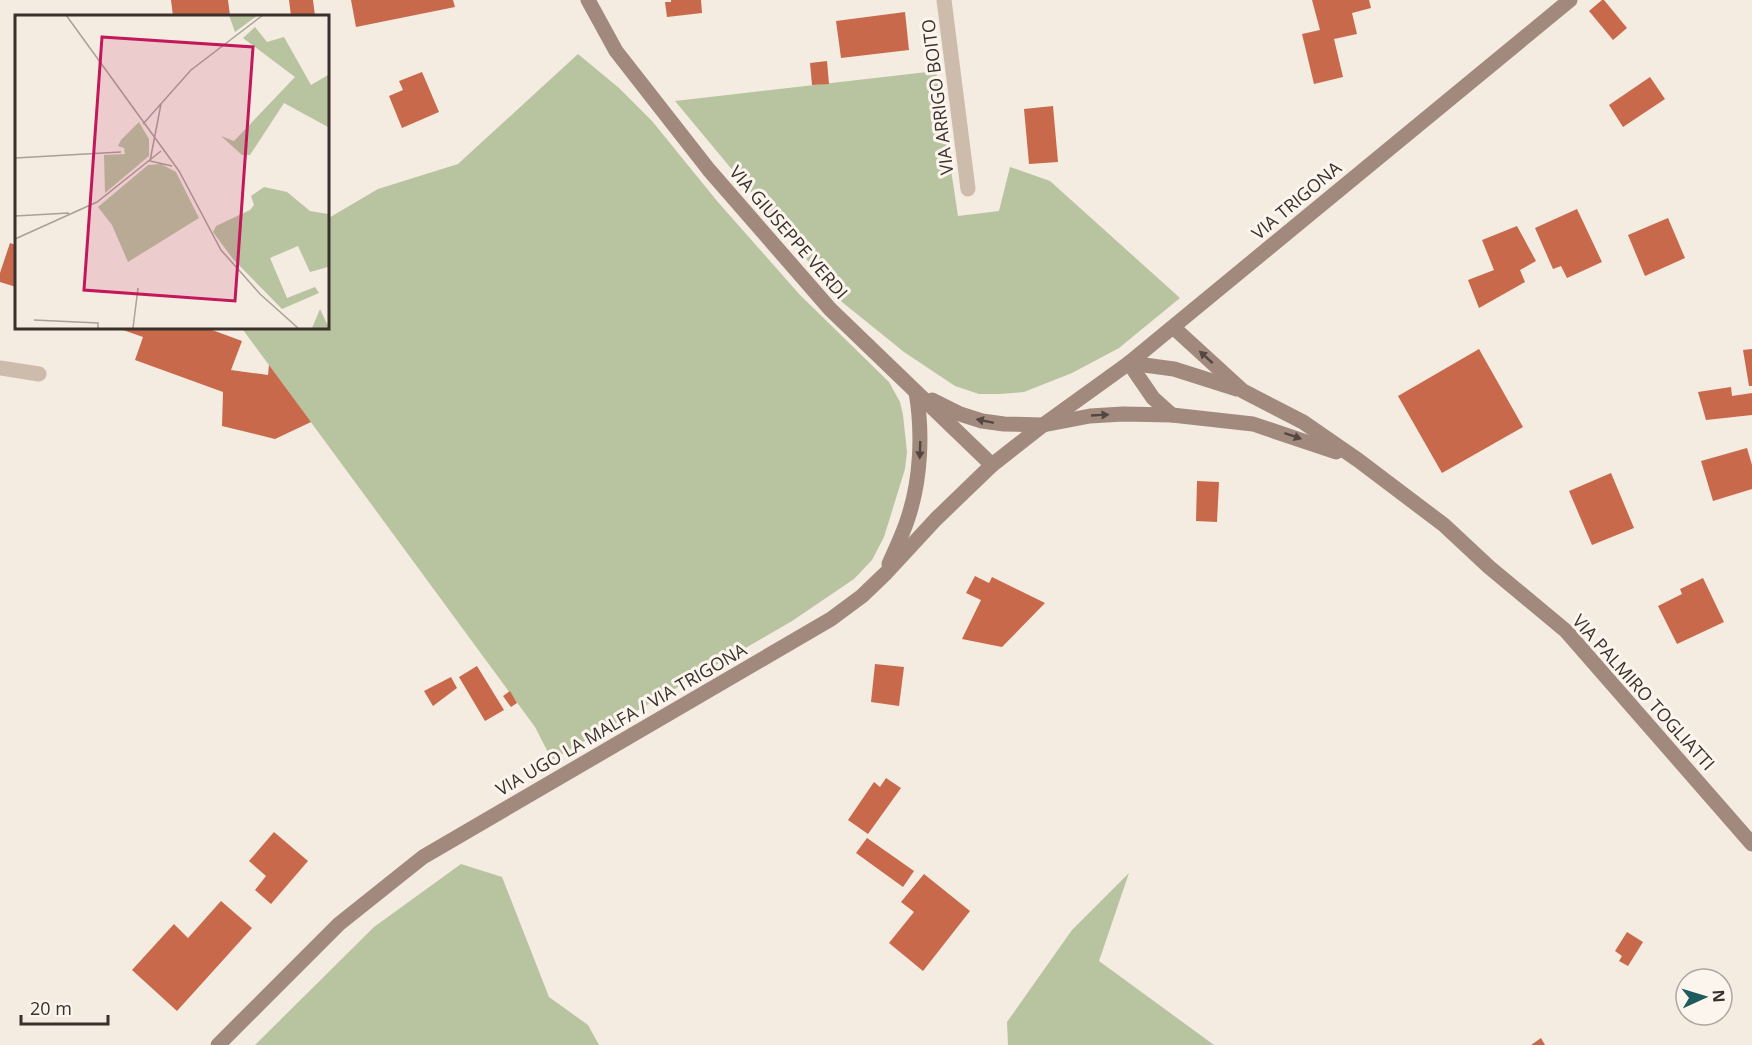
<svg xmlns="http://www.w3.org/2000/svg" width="1752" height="1045" font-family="'Open Sans',sans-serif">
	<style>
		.green { fill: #b8c4a0 }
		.building { fill: #c8694b }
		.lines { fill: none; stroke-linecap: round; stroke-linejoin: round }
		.street { stroke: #cdbbac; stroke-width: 15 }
		.secondary { stroke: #a18a7d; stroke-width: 15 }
		.oneway { fill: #544640 }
		.labels { text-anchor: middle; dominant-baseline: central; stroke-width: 6; stroke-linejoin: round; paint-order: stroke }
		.street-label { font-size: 18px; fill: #3b302b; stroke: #fbf5ee }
		.inset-road { fill: none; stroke: #aaa098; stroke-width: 1.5 }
		.view { fill: #c2185b; fill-opacity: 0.15; stroke: #c2185b; stroke-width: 3 }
		.inset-edge { fill: none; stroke: #3b302b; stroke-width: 3 }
	</style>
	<rect width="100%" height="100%" fill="#f4ebe1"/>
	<g class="green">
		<polygon points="578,54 619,88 652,121 717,201 800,295 889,382 900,402 903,415 907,452 905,469 884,537 872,560 854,579 792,621 552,760 535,727 241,327 327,327 327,219 378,189 458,164"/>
		<polygon points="936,71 958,216 999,211 1010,167 1050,181 1180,298 1119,348 1072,373 1024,392 1000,394 979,394 955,386 904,352 842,302 675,101"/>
		<polygon points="461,864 502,877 549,997 588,1025 599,1045 255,1045 374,927"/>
		<polygon points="1129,873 1099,961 1214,1045 1008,1045 1007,1022 1072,930"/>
	</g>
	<g class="building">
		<polygon points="171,0 228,0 230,16 173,16"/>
		<polygon points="289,0 313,0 315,16 291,16"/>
		<polygon points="351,0 453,0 455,7 356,27"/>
		<polygon points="671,0 701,0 702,13 667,17 665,2 671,2"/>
		<polygon points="1312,0 1369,0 1371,8 1352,13 1357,34 1334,39 1343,77 1314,84 1302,34 1320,30"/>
		<polygon points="1602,0 1604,0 1627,28 1613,40 1589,11"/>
		<polygon points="905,12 909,50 841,58 836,21"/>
		<polygon points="827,61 829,84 812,85 810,63"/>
		<polygon points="422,72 439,112 402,128 389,96 403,90 399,81"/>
		<polygon points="1650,77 1665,99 1623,127 1609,105"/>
		<polygon points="1053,106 1058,162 1029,164 1024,109"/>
		<polygon points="1577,209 1602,262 1567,278 1561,266 1553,269 1535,228"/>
		<polygon points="1668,218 1685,258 1645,276 1628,235"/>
		<polygon points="1517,226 1536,261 1520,270 1525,282 1479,308 1468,280 1494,270 1482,240"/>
		<polygon points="10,243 16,245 16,287 0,282 0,273"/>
		<polygon points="124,327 204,327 242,341 231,370 268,375 269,365 311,422 275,439 222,426 223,392 135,360 143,337 123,330"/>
		<polygon points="1479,349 1523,427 1442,473 1398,396"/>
		<polygon points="1752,349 1752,386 1749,386 1743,350"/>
		<polygon points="1731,387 1732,396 1752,393 1752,415 1706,420 1698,392"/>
		<polygon points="1747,448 1752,465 1752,489 1713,501 1701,461"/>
		<polygon points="1611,473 1634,528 1592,545 1569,491"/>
		<polygon points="1197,481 1219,482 1217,522 1196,521"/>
		<polygon points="975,576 989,583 992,577 1045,603 1002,647 962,639 981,600 966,593"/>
		<polygon points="1703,578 1724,622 1677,644 1658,606 1682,594 1680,589"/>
		<polygon points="875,664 904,667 899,706 871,702"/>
		<polygon points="477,666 504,710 485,721 459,677"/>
		<polygon points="451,677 457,688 433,706 424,691"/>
		<polygon points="510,691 517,703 511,707 503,696"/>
		<polygon points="886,778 901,788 868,834 848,820 874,782 880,787"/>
		<polygon points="274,832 308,861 271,904 255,890 266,876 249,861"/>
		<polygon points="867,838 914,871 903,887 856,853"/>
		<polygon points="924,874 970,911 923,971 889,943 914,912 901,902"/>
		<polygon points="221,901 252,928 177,1011 132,970 174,924 188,938"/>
		<polygon points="1627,932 1643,942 1628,966 1619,961 1622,956 1615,951"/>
		<polygon points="1541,1038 1545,1045 1531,1045"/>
	</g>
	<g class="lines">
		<g class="street">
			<polyline points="944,0 968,189"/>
			<polyline points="0,368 39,374"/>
		</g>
		<g class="secondary">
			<polyline points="588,0 616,51 709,170 830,309 992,465"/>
			<polyline points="1173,327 1243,391 1303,422 1358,460 1444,525 1489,567 1566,631 1752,844"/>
			<polyline points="1129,363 1174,369 1237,389"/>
			<polyline points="1129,363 1153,398 1172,415"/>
			<polyline points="932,400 960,414 982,421 1004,424 1043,425 1090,416 1123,414 1172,415 1253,424 1336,452"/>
			<path d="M889 564C895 550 902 536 907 521 921 481 923 433 916 392"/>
			<polyline points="218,1045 339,924 423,857 831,619 862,596 886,573 936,519 992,465 1043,425 1129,363 1570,0"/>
		</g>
	</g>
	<defs><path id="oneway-solid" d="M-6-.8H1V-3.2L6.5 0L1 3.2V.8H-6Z" transform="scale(1.5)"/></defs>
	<g class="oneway">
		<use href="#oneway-solid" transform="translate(1206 357) rotate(-138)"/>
		<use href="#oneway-solid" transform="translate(1100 415) rotate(-3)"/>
		<use href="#oneway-solid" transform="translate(985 421) rotate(-168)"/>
		<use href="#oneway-solid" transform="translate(1293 436) rotate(19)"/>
		<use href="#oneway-solid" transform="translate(920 450) rotate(92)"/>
	</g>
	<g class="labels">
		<g class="street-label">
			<text transform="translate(937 97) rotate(-97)">VIA ARRIGO BOITO</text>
			<text transform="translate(1296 200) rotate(-40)">VIA TRIGONA</text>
			<text transform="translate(789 232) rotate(49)">VIA GIUSEPPE VERDI</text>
			<text transform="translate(1644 692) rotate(48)">VIA PALMIRO TOGLIATTI</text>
			<text transform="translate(621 719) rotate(-30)">VIA UGO LA MALFA / VIA TRIGONA</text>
		</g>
	</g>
	<g transform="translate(15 15)">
		<rect width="314" height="314" fill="#f4ebe1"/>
		<path d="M214 0H243L220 17ZM240 12 252 27 269 22 296 70 313 60V112L269 88 235 140H227L206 121 219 126 280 62 228 23ZM124 107 134 124V141L90 178 89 140 110 139 109 133 103 131 106 125ZM146 149 161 157 184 203 113 247 97 210 83 192 133 150ZM249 172 272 177 295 196 313 199V252L295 257 283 231 255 243 272 283 300 272 304 278 267 294 218 244 198 217 201 211 235 195 239 190 236 181ZM305 294 313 311V313H297Z" fill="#b8c4a0"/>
		<path class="inset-road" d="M51 0 164 156 206 235 245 279 283 313M146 89 135 146 157 151M128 109 176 55 248 0M0 143 106 137M0 201 54 198M0 224 82 187 146 136M19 305 83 308V313M118 313 123 273"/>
		<path class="view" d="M87 22 238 32 220 286 69 275Z"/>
		<rect width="314" height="314" class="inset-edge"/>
	</g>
	<g transform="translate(1704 997) rotate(86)"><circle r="28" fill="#fbf5ee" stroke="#aea6a0" stroke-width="1.5"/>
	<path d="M0-4.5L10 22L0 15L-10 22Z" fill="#1f5a5e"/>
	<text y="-9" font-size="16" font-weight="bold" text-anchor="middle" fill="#3b302b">N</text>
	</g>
	<path d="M21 1015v9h87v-9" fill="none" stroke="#3b302b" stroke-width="3"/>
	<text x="30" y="1015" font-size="18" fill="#3b302b" stroke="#fbf5ee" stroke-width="4.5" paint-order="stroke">20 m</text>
</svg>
